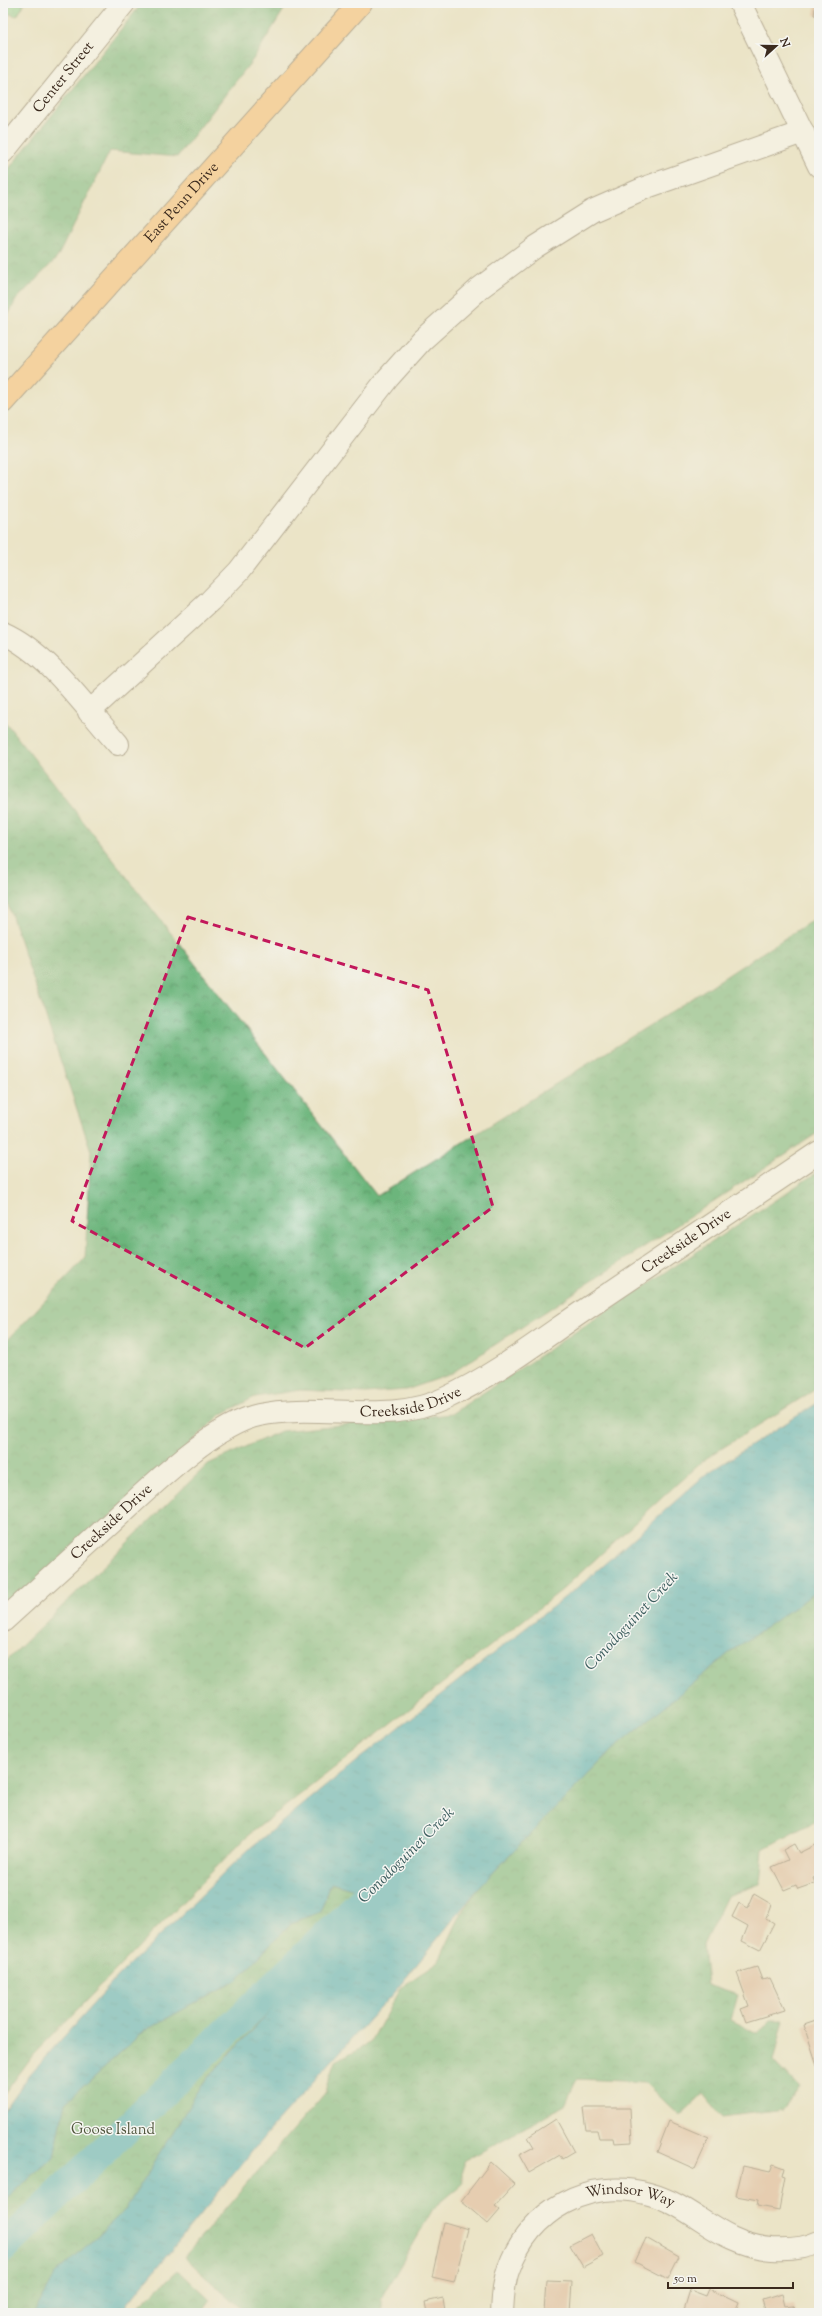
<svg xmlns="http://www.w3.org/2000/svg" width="822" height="2316" font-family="'Sorts Mill Goudy',serif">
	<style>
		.forest { fill: url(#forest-crowns); stroke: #54704c }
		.wetland { fill: url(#wetland-marsh); stroke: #607e58 }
		.water { fill: url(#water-ripples); stroke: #3e6c6f }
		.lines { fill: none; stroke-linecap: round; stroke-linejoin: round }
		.river { stroke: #41adc0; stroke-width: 30 }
		.building { fill: #dfb296 }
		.minor-casing { stroke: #796b59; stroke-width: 24 }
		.major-casing { stroke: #796b59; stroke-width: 24 }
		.minor { stroke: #fff; stroke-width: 22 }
		.major { stroke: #febc70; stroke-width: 22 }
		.marked { fill: none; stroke: #c2185b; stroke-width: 3; stroke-dasharray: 8 5; stroke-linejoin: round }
		.labels { text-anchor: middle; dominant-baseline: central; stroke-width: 3; stroke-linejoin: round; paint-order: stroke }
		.street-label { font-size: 15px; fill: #3b2a1e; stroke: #f6f6f2 }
		.park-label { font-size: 15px; fill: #4e543b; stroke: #f6f6f2 }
		.water-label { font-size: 16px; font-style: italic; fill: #3d5e5f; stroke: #f6f6f2 }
	</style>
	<defs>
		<pattern id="forest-crowns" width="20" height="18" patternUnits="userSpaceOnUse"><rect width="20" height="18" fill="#6cb57b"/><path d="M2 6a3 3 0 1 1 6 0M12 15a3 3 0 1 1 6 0" fill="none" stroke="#5a9364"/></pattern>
		<pattern id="wetland-marsh" width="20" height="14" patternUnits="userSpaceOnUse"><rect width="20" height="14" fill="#85d391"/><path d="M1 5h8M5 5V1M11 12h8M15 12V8" fill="none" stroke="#74b57d"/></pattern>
		<pattern id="water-ripples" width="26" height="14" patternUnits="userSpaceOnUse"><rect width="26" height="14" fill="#41adc0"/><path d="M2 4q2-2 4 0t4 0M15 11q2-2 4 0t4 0" fill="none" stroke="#388d9b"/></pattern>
	</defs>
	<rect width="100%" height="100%" fill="#f6f6f2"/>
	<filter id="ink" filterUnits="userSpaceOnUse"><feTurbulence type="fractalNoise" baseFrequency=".025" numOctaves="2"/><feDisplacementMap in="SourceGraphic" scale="8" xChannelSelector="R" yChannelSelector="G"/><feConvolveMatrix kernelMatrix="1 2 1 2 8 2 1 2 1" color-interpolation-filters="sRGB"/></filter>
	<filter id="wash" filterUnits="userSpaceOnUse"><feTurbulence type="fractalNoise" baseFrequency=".012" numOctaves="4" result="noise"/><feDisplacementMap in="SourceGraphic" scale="16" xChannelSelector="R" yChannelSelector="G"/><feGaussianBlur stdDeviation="0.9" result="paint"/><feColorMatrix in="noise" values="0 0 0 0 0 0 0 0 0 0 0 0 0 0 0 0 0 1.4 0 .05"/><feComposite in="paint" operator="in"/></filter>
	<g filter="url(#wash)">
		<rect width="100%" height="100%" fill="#ebe4c7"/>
		<g class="forest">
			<polygon points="142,3 288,3 254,58 177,157 110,151 57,258 16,300 3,325 3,176"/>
			<polygon points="3,719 377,1196 669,1013 819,916 819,1132 449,1375 406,1390 366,1393 300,1390 255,1397 222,1414 3,1615 3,1345 85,1258 91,1151 8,905 3,897"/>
			<polygon points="819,1171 819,1387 702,1461 562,1590 246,1837 33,2055 3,2096 3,1664 208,1464 281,1431 451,1414"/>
			<polygon points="819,1590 819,1819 763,1849 760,1884 727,1896 703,1945 707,1985 738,1995 731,2020 757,2033 770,2020 784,2020 774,2061 799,2087 783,2109 722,2117 703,2094 680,2116 644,2082 577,2079 565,2105 463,2162 463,2184 433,2209 381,2299 381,2313 247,2313 184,2257 325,2093 336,2061 372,2041 400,1988 439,1961 463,1910 482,1884 612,1750 729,1653"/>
			<polygon points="331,1883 355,1890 363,1909 203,2083 125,2210 56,2274 34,2313 3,2313 3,2201 54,2157 65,2103 144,2031 237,1980 291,1923 320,1912"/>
			<polygon points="178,2270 210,2300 201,2313 131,2313"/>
		</g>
		<polygon class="wetland" points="3,3 25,3 17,16 3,12"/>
		<polygon class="water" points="819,1402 819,1590 729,1653 612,1750 482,1884 397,1989 273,2126 120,2313 34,2313 56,2274 125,2210 203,2083 363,1910 355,1890 331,1883 320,1912 291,1923 237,1980 144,2031 65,2103 54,2157 3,2201 3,2112 30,2074 120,1974 250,1848 360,1758 584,1582 706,1474"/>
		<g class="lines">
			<polyline class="river" points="3,2248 390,1874"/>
		</g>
		<g id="blocks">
			<g class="building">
				<polygon points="816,3 819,3 819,16 814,15"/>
				<polygon points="819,1843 819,1875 813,1878 815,1883 798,1889 796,1885 784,1890 772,1867 788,1860 783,1850 794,1844 799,1853"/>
				<polygon points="754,1894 771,1904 766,1918 774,1923 760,1950 742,1941 748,1926 732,1917 739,1903 748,1908"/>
				<polygon points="757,1967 762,1980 770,1978 785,2010 746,2022 741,2009 749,2006 737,1973"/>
				<polygon points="819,2020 819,2064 817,2065 804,2025"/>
				<polygon points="583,2108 630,2108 632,2142 614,2143 613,2138 599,2138 597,2130 586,2130"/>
				<polygon points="556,2119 574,2152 562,2159 560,2155 529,2173 519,2155 534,2147 528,2137"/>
				<polygon points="669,2121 709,2138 695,2169 657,2152"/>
				<polygon points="491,2162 515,2184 495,2206 500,2210 488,2224 461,2201"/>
				<polygon points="773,2164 784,2168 782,2176 785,2177 779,2210 757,2206 758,2200 736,2196 743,2166 770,2172"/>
				<polygon points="444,2222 468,2229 454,2282 432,2277"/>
				<polygon points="591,2234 603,2256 583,2267 570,2245"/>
				<polygon points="646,2238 679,2257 668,2279 635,2262"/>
				<polygon points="546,2281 572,2282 570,2313 544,2313"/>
				<polygon points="709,2289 738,2303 734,2313 692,2313 684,2310 690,2290 706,2296"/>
				<polygon points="782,2294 785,2306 794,2305 796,2313 766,2313 762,2300"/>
				<polygon points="443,2298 445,2311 455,2311 456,2313 427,2313 425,2302"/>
			</g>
		</g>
	</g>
	<g filter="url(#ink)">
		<use href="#blocks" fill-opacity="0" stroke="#796b59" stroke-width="1"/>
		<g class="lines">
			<defs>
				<g id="minor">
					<polyline points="740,3 819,166"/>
					<path id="s1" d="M3 152 124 3"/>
					<path d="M3 633C48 653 85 707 118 744"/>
					<polyline points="89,712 210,601 239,571 388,378 422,340 480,288 535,247 592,211 647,187 803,132"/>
					<path id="s2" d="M3 1621C39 1588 75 1556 111 1523 146 1491 212 1425 259 1415 320 1402 388 1426 446 1398 497 1374 543 1338 589 1307 666 1255 742 1204 819 1152"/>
					<path id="s3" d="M502 2313C503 2298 503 2283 509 2268 530 2210 588 2177 649 2194 695 2206 717 2244 772 2249 788 2250 804 2249 819 2242"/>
				</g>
				<g id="major">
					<path id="s4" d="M3 402 361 3"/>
				</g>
			</defs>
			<use href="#minor" class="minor-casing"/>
			<use href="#major" class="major-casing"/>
			<use href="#minor" class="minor"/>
			<use href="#major" class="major"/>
		</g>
	</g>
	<path d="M0 0H822V2316H0ZM188 917 428 990 493 1207 305 1348 72 1221Z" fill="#ebe4c7" fill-opacity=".55" fill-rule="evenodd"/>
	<path class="marked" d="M188 917 428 990 493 1207 305 1348 72 1221Z"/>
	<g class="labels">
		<g class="street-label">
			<text stroke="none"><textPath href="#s1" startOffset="96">Center Street</textPath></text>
			<text stroke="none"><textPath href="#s4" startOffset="268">East Penn Drive</textPath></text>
			<text stroke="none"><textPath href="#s2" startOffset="807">Creekside Drive</textPath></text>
			<text stroke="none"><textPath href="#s2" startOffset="484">Creekside Drive</textPath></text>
			<text stroke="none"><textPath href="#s2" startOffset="147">Creekside Drive</textPath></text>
			<text stroke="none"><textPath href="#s3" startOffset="202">Windsor Way</textPath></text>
		</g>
		<g class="park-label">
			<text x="113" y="2130">Goose Island</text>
		</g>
		<g class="water-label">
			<text transform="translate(632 1622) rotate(-47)">Conodoguinet Creek</text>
			<text transform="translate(407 1856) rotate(-45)">Conodoguinet Creek</text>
		</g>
	</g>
	<rect width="822" height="2316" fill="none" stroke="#f6f6f2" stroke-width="16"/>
	<g transform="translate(776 46) rotate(69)" stroke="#f6f6f2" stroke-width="3" paint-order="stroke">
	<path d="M0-3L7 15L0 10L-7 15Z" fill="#3b2a1e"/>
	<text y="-6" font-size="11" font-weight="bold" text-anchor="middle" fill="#3b2a1e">N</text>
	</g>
	<path d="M668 2282v6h125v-6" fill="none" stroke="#3b2a1e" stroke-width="2"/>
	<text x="674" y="2282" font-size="12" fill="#3b2a1e" stroke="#f6f6f2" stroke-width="3" paint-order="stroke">50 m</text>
</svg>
